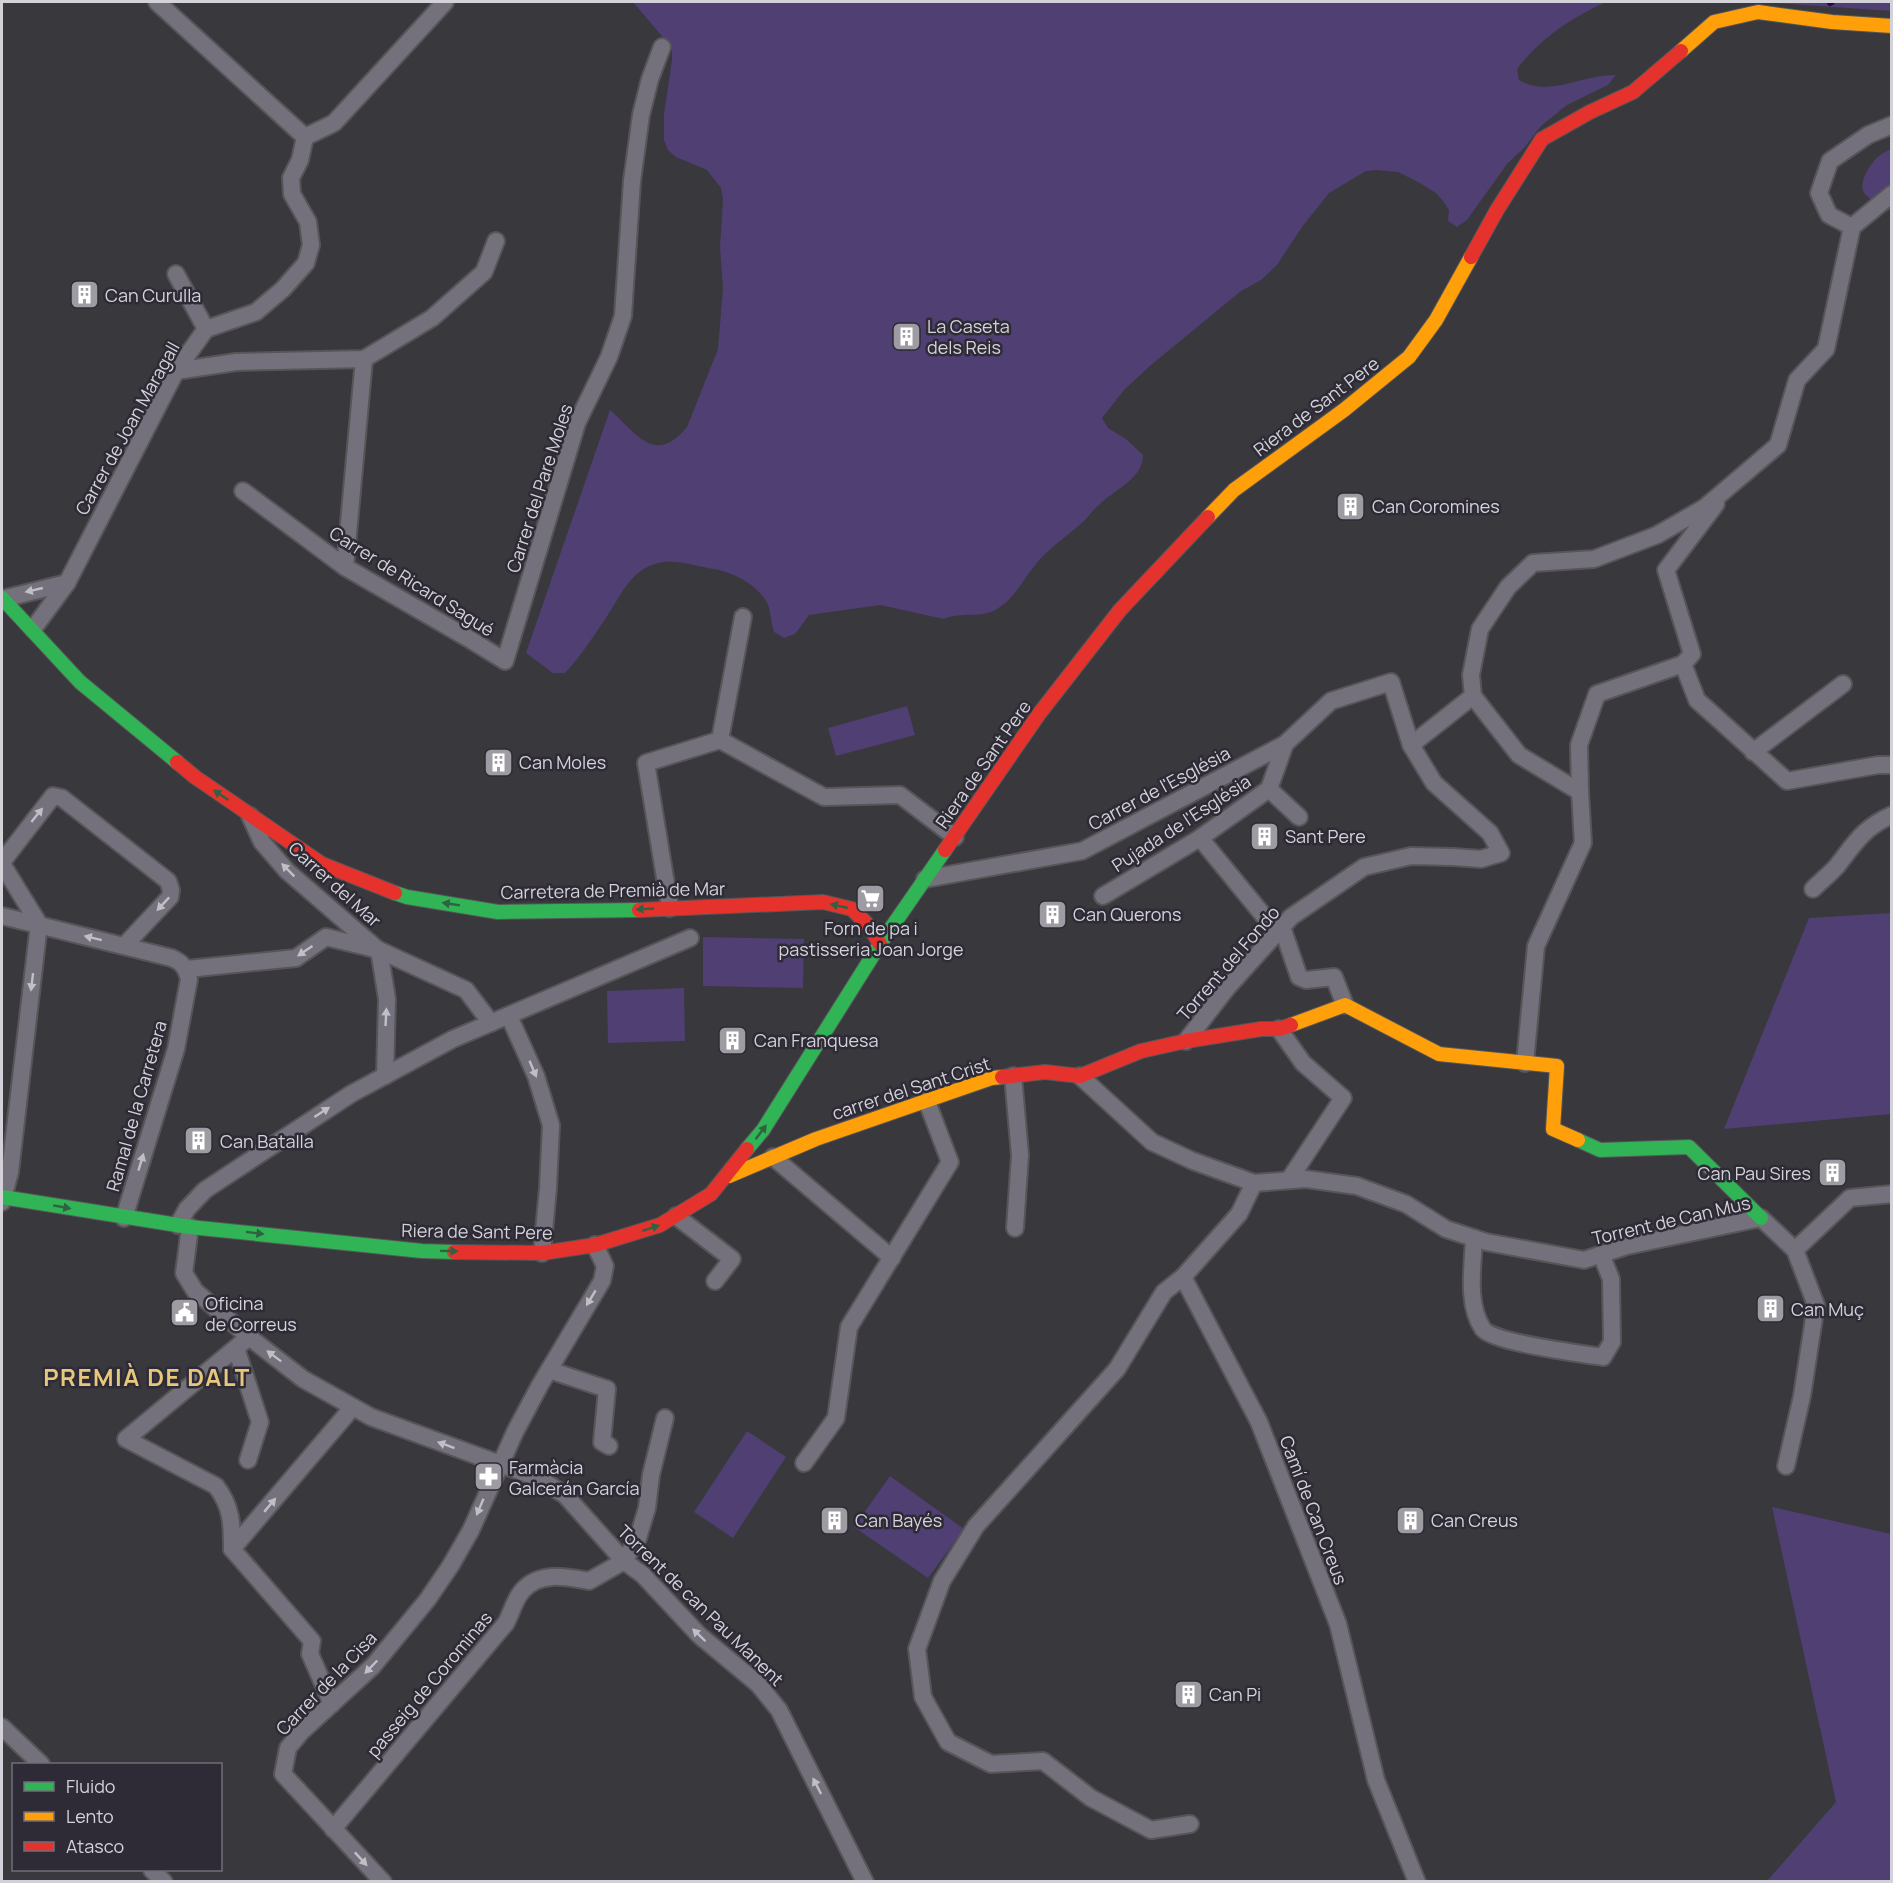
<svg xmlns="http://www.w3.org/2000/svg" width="1893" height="1883" font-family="Manrope,sans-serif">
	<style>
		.green { fill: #4f3f72 }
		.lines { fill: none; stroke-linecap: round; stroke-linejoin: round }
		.stream { stroke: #27054b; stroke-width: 6 }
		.street-casing { stroke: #565558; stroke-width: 20 }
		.fast-casing { stroke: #565558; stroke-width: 16 }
		.slow-casing { stroke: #565558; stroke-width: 16 }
		.jam-casing { stroke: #565558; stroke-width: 16 }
		.street { stroke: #74717c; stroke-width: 16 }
		.fast { stroke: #30b455; stroke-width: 14 }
		.slow { stroke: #ff9f0a; stroke-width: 14 }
		.jam { stroke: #e5322d; stroke-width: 14 }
		.oneway { fill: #c1bfc6 }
		.oneway2 { fill: #2f6242 }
		.labels { text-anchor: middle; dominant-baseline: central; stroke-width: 5; stroke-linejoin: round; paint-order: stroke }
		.poi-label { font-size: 18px; fill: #d4d2d9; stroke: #2e2b36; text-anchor: start }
		.street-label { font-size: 18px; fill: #d4d2d9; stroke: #2e2b36 }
		.district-label { font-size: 24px; font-weight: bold; letter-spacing: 1.5px; fill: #e6c77c; stroke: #2e2b36 }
	</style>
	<rect width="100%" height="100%" fill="#39383d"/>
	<g class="green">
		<path d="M633 2H1606C1573 17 1539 39 1517 69L1519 80C1548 98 1584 74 1616 75L1608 85 1567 105 1541 126 1524 148 1507 164 1467 220 1457 227 1448 221 1449 210 1443 201 1436 193 1418 182 1398 172 1376 170 1366 171 1329 193 1302 227 1277 265 1261 280 1241 291 1151 365 1124 390 1102 418 1108 428 1126 439 1143 455C1143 479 1115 489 1100 504 1094 509 1090 515 1084 521 1071 533 1055 544 1042 557 1027 572 1017 597 997 609 981 619 961 611 944 619L880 605 809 615 795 634 784 638 774 632C771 623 771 613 768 605 759 585 733 572 713 569 696 566 675 559 658 563 631 569 620 597 606 618 593 637 581 656 565 673H553L526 653 610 410C636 432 654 467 687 427L718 349 723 288 720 247 723 200 721 188 707 170 676 157 668 150 664 140V114L672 60V48Z"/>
		<polygon points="1761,2 1891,2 1891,11"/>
		<path d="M1891 149V209L1889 211C1882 206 1871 201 1865 194 1857 184 1870 163 1879 156 1882 153 1887 151 1891 149Z"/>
		<polygon points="907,706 915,735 836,756 828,728"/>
		<polygon points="1891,913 1891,1114 1724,1129 1809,918"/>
		<polygon points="703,937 804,939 803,988 703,986"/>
		<polygon points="684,988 685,1041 608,1043 607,991"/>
		<polygon points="747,1431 786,1457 733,1538 694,1512"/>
		<polygon points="890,1476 964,1529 928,1578 854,1527"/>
		<polygon points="1772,1507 1891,1534 1891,1881 1767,1881 1836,1802"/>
	</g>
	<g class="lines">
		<polyline class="stream" points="1830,3 1832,2"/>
		<defs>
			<g id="street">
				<polyline points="305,137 334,123 445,2"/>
				<polyline points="1852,227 1829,215 1819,193 1830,161 1868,135 1892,125"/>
				<polyline points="176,274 206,329"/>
				<polyline points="176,371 236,362 364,359 432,318 484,272 496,241"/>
				<polyline points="243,491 345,567 466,637 505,661 577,423 609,357 623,316 632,181 641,115 650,79 662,47"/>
				<polyline points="345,567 364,359"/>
				<polyline points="2,599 67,583"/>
				<polyline points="33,629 67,583 176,371 206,329 256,312 283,289 306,263 311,245 308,222 292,194 291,178 300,160 305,137 157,2"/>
				<polyline points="1683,664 1697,700 1787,781 1878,765 1892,765"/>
				<polyline points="720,740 824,797 900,795 955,837"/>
				<polyline points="720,740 743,617"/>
				<polyline points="1753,752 1843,684"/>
				<polyline points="1269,789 1299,817"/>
				<polyline points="1580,792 1579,745 1597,694 1683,664 1692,654 1666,570 1716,504"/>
				<polyline points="250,816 262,842 287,871 376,948"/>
				<polyline points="1200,838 1277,932"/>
				<polyline points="2,862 53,796 62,798 168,881 171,890 170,897 124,946"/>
				<polyline points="2,864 39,924"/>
				<polyline points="925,879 1082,851 1285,744 1331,701 1391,682 1411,745"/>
				<path d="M1813 889C1821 881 1830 874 1837 866 1855 843 1863 828 1892 815"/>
				<polyline points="1103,896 1200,838 1269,789 1285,744"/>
				<polyline points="670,908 646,763 720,740"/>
				<path d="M2 916 172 958C183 963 186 968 189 979L176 1049 124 1218"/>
				<polyline points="1282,927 1299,977 1306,980 1334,977 1345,1005"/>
				<polyline points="379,950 387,999 385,1076"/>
				<polyline points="187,969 296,958 326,937 379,950 466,990 491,1023"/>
				<polyline points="509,1016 536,1076 551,1125 548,1188 542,1253"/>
				<polyline points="1279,1029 1303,1063 1343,1098 1289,1180"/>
				<polyline points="1186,1041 1227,988 1291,917 1364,867 1411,856 1453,857 1481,859 1501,853 1490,833 1434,783 1411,745 1473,696"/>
				<polyline points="1525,1063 1536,946 1583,843 1580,792 1519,755 1473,696 1471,675 1480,629 1508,587 1533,563 1594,559 1657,535 1704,508 1778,445 1797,380 1826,349 1852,227 1892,194"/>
				<polyline points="1013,1076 1020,1155 1015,1228"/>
				<polyline points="1080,1076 1152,1142 1193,1161 1254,1183 1306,1179 1357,1186 1406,1204 1446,1229 1486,1242 1584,1260 1627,1246 1761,1218 1795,1250 1816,1305 1802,1396 1786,1466"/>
				<polyline points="773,1157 892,1258"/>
				<polyline points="1254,1183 1239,1214 1183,1277 1259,1422 1338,1624 1376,1780 1417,1882"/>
				<polyline points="2,1202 10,1172 39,924"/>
				<polyline points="676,1216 732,1259 715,1281"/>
				<polyline points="178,1225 187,1209 205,1190 351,1094 453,1039 690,938"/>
				<polyline points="190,1227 184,1273 195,1291 249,1337 303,1379 371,1417 522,1472 540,1479 565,1495 624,1561 643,1575 699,1635 758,1684 779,1710 865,1882"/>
				<path d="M1474 1238C1473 1266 1466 1304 1483 1329 1492 1342 1582 1354 1603 1357L1612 1342 1611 1279 1601 1254"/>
				<polyline points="1795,1250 1850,1198 1892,1194"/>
				<polyline points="1183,1277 1164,1292 1117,1369 976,1526 942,1581 917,1649 923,1697 948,1742 991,1764 1043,1761 1091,1798 1151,1830 1190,1824"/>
				<path d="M249 1337 126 1439 216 1486C232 1507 232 1524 232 1549L312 1641 310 1654 332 1704"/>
				<polyline points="236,1348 260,1422 248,1460"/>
				<polyline points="549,1370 607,1389 602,1442 609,1446"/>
				<polyline points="804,1463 836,1418 849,1327 950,1162 926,1099"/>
				<polyline points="232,1549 352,1408"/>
				<polyline points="2,1727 41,1764"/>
				<path d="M333 1829 506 1623C511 1614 515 1598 523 1590 540 1571 567 1577 589 1581L624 1561 638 1538 647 1508 651 1475 665 1418"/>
				<polyline points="152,1870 164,1882"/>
				<polyline points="383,1882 283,1774 288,1748 302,1731 373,1666 428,1599 451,1565 471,1530 515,1432 540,1385 602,1281 605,1266 595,1245"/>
			</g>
			<g id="fast">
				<polyline points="2,598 80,682 177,762"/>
				<polyline points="395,893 407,897 498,912 639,910"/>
				<polyline points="1578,1140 1600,1150 1689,1147 1761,1218"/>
				<polyline points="747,1149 763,1130 880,944 945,850"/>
				<polyline points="2,1197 190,1227 422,1251 454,1252"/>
			</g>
			<g id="slow">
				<polyline points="1681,51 1714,22 1758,12 1832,22 1892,26"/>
				<polyline points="1208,517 1234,490 1344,410 1409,357 1436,320 1471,257"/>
				<polyline points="1291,1025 1345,1005 1439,1054 1557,1066 1553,1129 1578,1140"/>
				<polyline points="729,1176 816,1139 992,1078 1002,1077"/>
			</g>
			<g id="jam">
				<polyline points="1471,257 1497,210 1542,139 1590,112 1633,92 1681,51"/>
				<polyline points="177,762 195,777 322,864 395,893"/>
				<polyline points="945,850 1039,714 1120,610 1208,517"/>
				<polyline points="639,910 823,902 852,909 869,926 880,944"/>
				<polyline points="1002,1077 1045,1072 1080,1076 1141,1051 1186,1041 1261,1029 1279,1029 1291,1025"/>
				<polyline points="454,1252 542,1253 595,1245 660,1225 711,1194 747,1149"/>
			</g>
		</defs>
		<use href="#street" class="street-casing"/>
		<use href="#fast" class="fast-casing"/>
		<use href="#slow" class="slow-casing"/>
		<use href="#jam" class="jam-casing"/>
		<use href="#street" class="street"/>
		<use href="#fast" class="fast"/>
		<use href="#slow" class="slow"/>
		<use href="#jam" class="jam"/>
	</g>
	<defs><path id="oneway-solid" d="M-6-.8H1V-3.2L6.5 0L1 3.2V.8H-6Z" transform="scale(1.5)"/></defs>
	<g class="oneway">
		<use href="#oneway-solid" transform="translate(34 590) rotate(167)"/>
		<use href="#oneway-solid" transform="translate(37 815) rotate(-51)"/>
		<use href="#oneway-solid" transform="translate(288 870) rotate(-135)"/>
		<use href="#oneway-solid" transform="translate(163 904) rotate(133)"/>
		<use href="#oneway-solid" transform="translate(93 938) rotate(-166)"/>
		<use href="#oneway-solid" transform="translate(305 951) rotate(146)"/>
		<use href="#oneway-solid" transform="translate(32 982) rotate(97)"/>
		<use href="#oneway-solid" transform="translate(386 1017) rotate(-87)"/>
		<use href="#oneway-solid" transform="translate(533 1069) rotate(67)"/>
		<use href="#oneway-solid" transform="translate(322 1112) rotate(-33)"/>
		<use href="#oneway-solid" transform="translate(141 1162) rotate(-73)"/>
		<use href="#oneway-solid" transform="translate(591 1298) rotate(121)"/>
		<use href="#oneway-solid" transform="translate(274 1356) rotate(-143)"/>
		<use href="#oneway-solid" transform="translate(446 1445) rotate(-160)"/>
		<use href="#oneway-solid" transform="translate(270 1505) rotate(-50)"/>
		<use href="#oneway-solid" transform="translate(480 1507) rotate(113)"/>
		<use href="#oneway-solid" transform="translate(699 1635) rotate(-136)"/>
		<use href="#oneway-solid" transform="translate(371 1667) rotate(134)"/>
		<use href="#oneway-solid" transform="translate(817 1786) rotate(-117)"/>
		<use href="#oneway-solid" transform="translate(361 1859) rotate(47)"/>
	</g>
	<g class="oneway2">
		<use href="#oneway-solid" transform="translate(221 795) rotate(-146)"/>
		<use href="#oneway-solid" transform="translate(451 904) rotate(-171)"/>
		<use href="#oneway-solid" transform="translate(839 906) rotate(-167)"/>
		<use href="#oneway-solid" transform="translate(645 909) rotate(177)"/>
		<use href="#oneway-solid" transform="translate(761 1132) rotate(-53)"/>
		<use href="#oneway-solid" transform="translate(62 1207) rotate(10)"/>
		<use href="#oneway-solid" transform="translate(651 1228) rotate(-18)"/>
		<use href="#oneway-solid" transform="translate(255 1233) rotate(7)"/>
		<use href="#oneway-solid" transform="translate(449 1251) rotate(1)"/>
	</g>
	<defs>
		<symbol id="building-square" viewBox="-11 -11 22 22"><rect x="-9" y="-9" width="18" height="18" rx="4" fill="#9e9ca2" stroke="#2e2b36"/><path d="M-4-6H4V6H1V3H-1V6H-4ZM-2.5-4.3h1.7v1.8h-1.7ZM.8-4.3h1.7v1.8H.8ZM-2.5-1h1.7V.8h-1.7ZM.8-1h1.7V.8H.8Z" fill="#fff"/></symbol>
		<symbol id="supermarket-square" viewBox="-11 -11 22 22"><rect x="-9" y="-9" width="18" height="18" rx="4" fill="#9e9ca2" stroke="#2e2b36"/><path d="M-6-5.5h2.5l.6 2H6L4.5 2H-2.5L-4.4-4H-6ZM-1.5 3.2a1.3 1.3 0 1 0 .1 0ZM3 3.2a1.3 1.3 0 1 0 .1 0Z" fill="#fff"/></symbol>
		<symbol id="civic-square" viewBox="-11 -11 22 22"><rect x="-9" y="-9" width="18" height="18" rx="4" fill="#9e9ca2" stroke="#2e2b36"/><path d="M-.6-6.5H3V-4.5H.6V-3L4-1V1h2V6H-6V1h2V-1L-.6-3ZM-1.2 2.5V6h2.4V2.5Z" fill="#fff"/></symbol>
		<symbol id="pharmacy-square" viewBox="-11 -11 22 22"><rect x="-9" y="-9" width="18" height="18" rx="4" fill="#9e9ca2" stroke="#2e2b36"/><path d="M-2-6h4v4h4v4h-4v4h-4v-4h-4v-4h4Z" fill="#fff"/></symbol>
	</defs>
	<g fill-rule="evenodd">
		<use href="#building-square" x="68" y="278" width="33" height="33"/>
		<use href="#building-square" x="890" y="320" width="33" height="33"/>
		<use href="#building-square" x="1334" y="490" width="33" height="33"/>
		<use href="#building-square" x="482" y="746" width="33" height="33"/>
		<use href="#building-square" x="1248" y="820" width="33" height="33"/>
		<use href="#supermarket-square" x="854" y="882" width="33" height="33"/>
		<use href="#building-square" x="1036" y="898" width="33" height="33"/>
		<use href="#building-square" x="716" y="1024" width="33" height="33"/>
		<use href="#building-square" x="182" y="1124" width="33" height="33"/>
		<use href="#building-square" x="1816" y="1156" width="33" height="33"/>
		<use href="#building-square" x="1754" y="1292" width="33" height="33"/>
		<use href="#civic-square" x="168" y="1296" width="33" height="33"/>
		<use href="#pharmacy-square" x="472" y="1460" width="33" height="33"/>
		<use href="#building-square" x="818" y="1504" width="33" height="33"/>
		<use href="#building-square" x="1394" y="1504" width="33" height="33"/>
		<use href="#building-square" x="1172" y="1678" width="33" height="33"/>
	</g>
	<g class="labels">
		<g class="poi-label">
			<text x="105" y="295">Can Curulla</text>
			<text x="927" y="326">La Caseta<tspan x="927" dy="21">dels Reis</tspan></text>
			<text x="1372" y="506">Can Coromines</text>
			<text x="519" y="762">Can Moles</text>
			<text x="1285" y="836">Sant Pere</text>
			<text x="1073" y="914">Can Querons</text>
			<text x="871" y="928" text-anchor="middle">Forn de pa i<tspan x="871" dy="21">pastisseria Joan Jorge</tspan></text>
			<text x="754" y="1040">Can Franquesa</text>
			<text x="220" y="1141">Can Batalla</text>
			<text x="1811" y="1173" text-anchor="end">Can Pau Sires</text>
			<text x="205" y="1303">Oficina<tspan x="205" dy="21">de Correus</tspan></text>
			<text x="1791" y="1309">Can Muç</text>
			<text x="509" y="1467">Farmàcia<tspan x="509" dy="21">Galcerán García</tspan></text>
			<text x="855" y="1520">Can Bayés</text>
			<text x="1431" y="1520">Can Creus</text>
			<text x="1209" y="1694">Can Pi</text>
		</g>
		<g class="street-label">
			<text transform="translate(1316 406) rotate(-37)">Riera de Sant Pere</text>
			<text transform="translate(127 428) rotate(-61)">Carrer de Joan Maragall</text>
			<text transform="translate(539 488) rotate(-72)">Carrer del Pare Moles</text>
			<text transform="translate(412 581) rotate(32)">Carrer de Ricard Sagué</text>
			<text transform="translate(983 764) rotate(-55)">Riera de Sant Pere</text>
			<text transform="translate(1159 788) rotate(-28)">Carrer de l'Església</text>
			<text transform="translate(1181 823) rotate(-33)">Pujada de l'Església</text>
			<text transform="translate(335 884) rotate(42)">Carrer del Mar</text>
			<text transform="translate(613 890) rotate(-1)">Carretera de Premià de Mar</text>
			<text transform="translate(1228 963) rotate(-49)">Torrent del Fondo</text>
			<text transform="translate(911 1088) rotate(-18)">carrer del Sant Crist</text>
			<text transform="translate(136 1106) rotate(-74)">Ramal de la Carretera</text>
			<text transform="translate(1671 1220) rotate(-13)">Torrent de Can Mus</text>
			<text transform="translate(477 1231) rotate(1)">Riera de Sant Pere</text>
			<text transform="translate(1314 1510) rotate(69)">Camí de Can Creus</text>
			<text transform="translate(701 1605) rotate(44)">Torrent de can Pau Manent</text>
			<text transform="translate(326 1683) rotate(-46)">Carrer de la Cisa</text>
			<text transform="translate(429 1684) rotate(-50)">passeig de Corominas</text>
		</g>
		<g class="district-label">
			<text x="147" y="1376">PREMIÀ DE DALT</text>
		</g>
	</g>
	<rect width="1893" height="1883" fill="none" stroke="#d4d2d9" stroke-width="6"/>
	<rect x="12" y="1763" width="210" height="108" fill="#2e2b36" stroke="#706e77" stroke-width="1.5"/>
	<rect x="24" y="1782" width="30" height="9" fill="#30b455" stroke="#706e77" stroke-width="1.5"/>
	<text x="66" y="1793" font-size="18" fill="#d4d2d9">Fluido</text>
	<rect x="24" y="1812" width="30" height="9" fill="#ff9f0a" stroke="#706e77" stroke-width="1.5"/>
	<text x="66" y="1823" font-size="18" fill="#d4d2d9">Lento</text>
	<rect x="24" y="1842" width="30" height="9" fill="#e5322d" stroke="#706e77" stroke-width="1.5"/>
	<text x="66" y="1853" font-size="18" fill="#d4d2d9">Atasco</text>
</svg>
